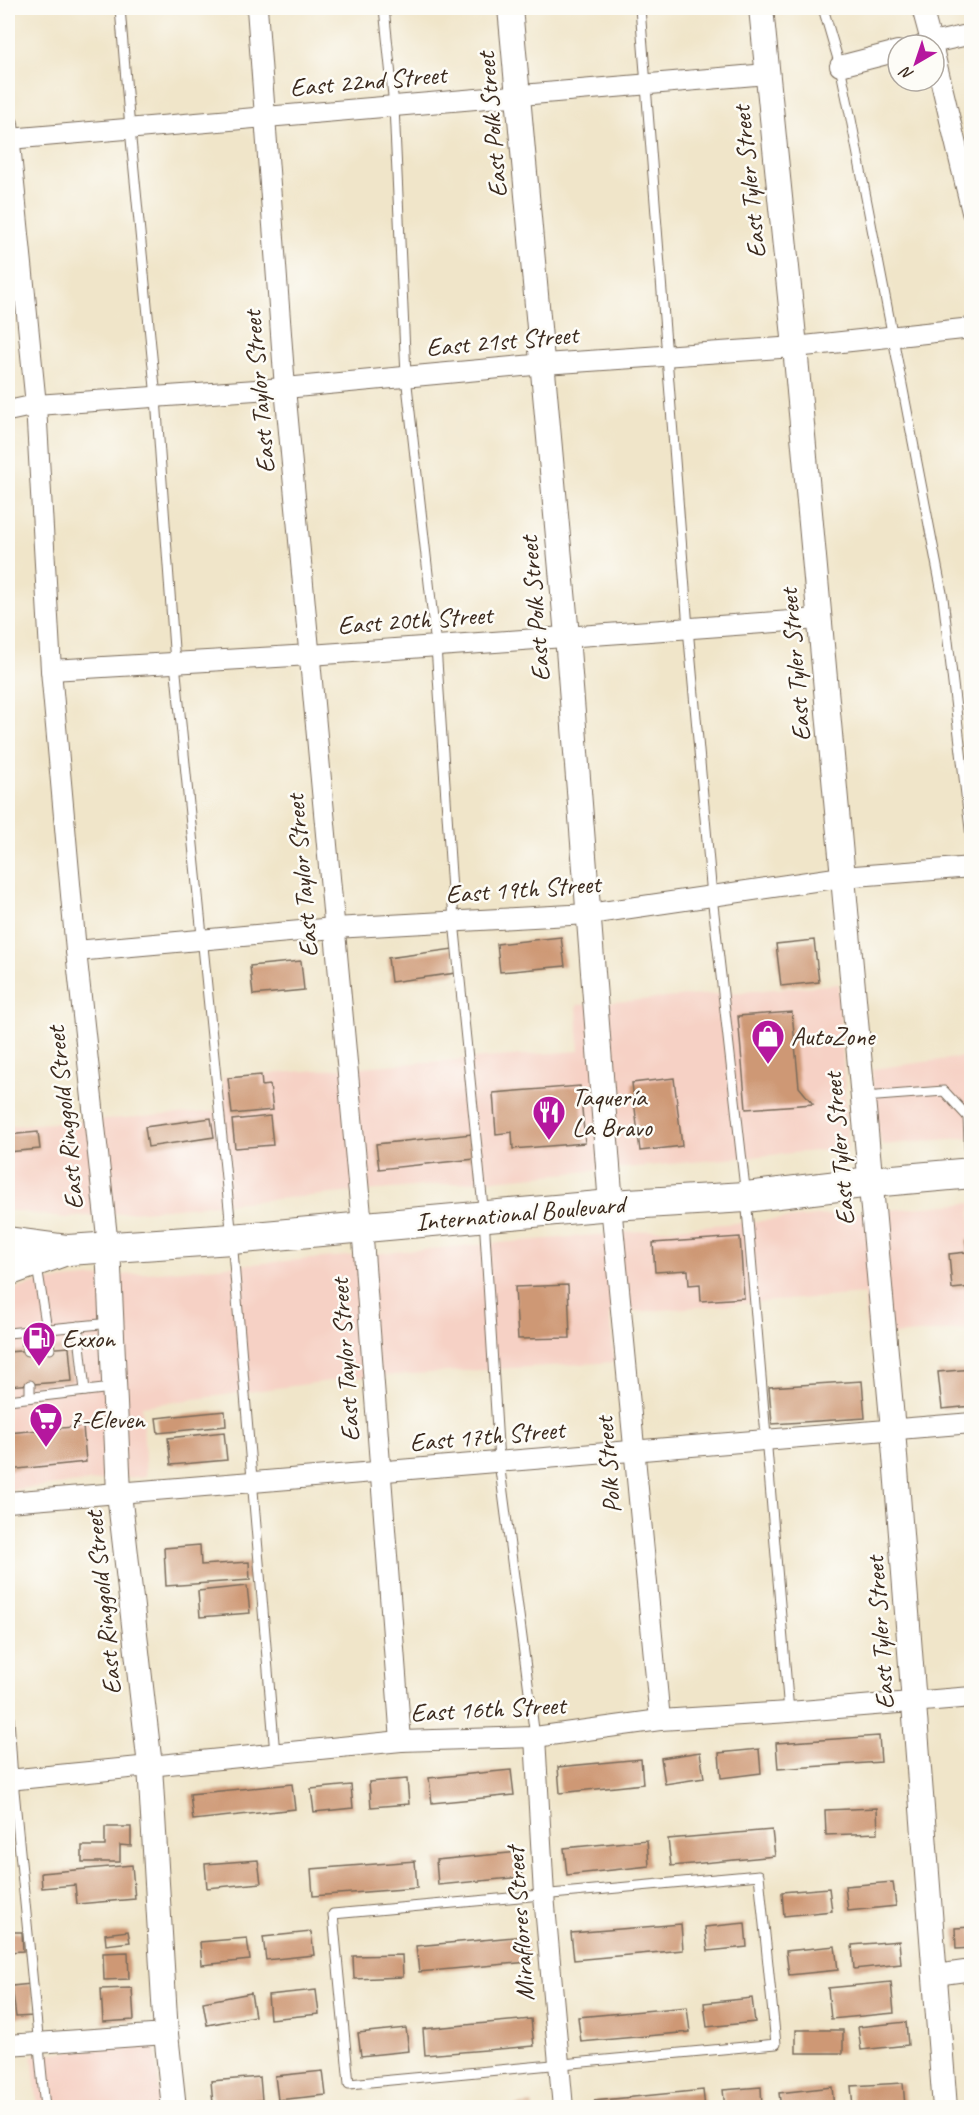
<svg xmlns="http://www.w3.org/2000/svg" width="979" height="2115" font-family="Caveat,sans-serif">
	<style>
		.built { fill: #f6d1c5 }
		.building { fill: #ce9874 }
		.lines { fill: none; stroke-linecap: round; stroke-linejoin: round }
		.service-casing { stroke: #7a6b5a; stroke-width: 11 }
		.minor-casing { stroke: #7a6b5a; stroke-width: 22 }
		.tertiary-casing { stroke: #7a6b5a; stroke-width: 26 }
		.primary-casing { stroke: #7a6b5a; stroke-width: 32 }
		.service { stroke: #fff; stroke-width: 9 }
		.minor { stroke: #fff; stroke-width: 20 }
		.tertiary { stroke: #fff; stroke-width: 24 }
		.primary { stroke: #fff; stroke-width: 30 }
		.labels { text-anchor: middle; dominant-baseline: central; stroke-width: 5; stroke-linejoin: round; paint-order: stroke }
		.street-label { font-size: 26px; fill: #3b2a1e; stroke: #fdfcf7 }
		.poi-label { font-size: 26px; fill: #3b2a1e; stroke: #fdfcf7; text-anchor: start }
	</style>
	<rect width="100%" height="100%" fill="#fdfcf7"/>
	<filter id="ink" filterUnits="userSpaceOnUse"><feTurbulence type="fractalNoise" baseFrequency=".0167" numOctaves="2"/><feDisplacementMap in="SourceGraphic" scale="12" xChannelSelector="R" yChannelSelector="G"/><feConvolveMatrix kernelMatrix="1 2 1 2 8 2 1 2 1" color-interpolation-filters="sRGB"/></filter>
	<filter id="wash" filterUnits="userSpaceOnUse"><feTurbulence type="fractalNoise" baseFrequency=".008" numOctaves="4" result="noise"/><feDisplacementMap in="SourceGraphic" scale="24" xChannelSelector="R" yChannelSelector="G"/><feGaussianBlur stdDeviation="1.35" result="paint"/><feColorMatrix in="noise" values="0 0 0 0 0 0 0 0 0 0 0 0 0 0 0 0 0 1.4 0 .05"/><feComposite in="paint" operator="in"/></filter>
	<g filter="url(#wash)">
		<rect width="100%" height="100%" fill="#f0e5c9"/>
		<g class="built">
			<polygon points="938,8 971,8 971,9 940,17"/>
			<polygon points="839,984 848,1148 64,1218 8,1210 8,1126 224,1111 223,1077 579,1051 577,1005"/>
			<polygon points="971,1056 971,1137 882,1145 874,1118 872,1069"/>
			<polygon points="971,1203 971,1329 867,1337 864,1294 609,1314 615,1362 360,1377 142,1406 146,1476 8,1490 8,1291 41,1282"/>
			<polygon points="155,2044 161,2107 38,2107 32,2055"/>
		</g>
		<g id="blocks">
			<g class="building">
				<polygon points="561,937 565,966 500,972 497,944"/>
				<polygon points="814,940 819,982 781,986 776,944"/>
				<polygon points="453,949 456,973 391,982 388,958"/>
				<polygon points="301,961 304,990 253,995 250,966"/>
				<polygon points="792,1012 799,1087 813,1104 746,1109 738,1016"/>
				<polygon points="261,1075 262,1086 270,1085 273,1110 232,1114 228,1078"/>
				<polygon points="674,1078 682,1146 640,1151 632,1083"/>
				<polygon points="580,1086 585,1143 513,1149 512,1132 496,1134 493,1093"/>
				<polygon points="270,1116 273,1145 235,1148 232,1120"/>
				<polygon points="211,1118 214,1137 148,1147 145,1127"/>
				<polygon points="38,1132 40,1149 8,1152 8,1135"/>
				<polygon points="472,1134 475,1159 379,1169 376,1144"/>
				<polygon points="740,1237 744,1298 701,1301 700,1284 689,1285 688,1270 655,1272 653,1243"/>
				<polygon points="972,1239 972,1287 952,1289 949,1254 967,1252 966,1240"/>
				<polygon points="568,1285 570,1338 518,1339 515,1287"/>
				<polygon points="69,1347 72,1381 8,1386 8,1352"/>
				<polygon points="972,1369 972,1406 942,1409 938,1372"/>
				<polygon points="862,1381 865,1418 772,1424 769,1387"/>
				<polygon points="225,1411 226,1426 158,1433 156,1418"/>
				<polygon points="83,1426 86,1462 8,1470 8,1433"/>
				<polygon points="224,1432 227,1460 171,1465 168,1438"/>
				<polygon points="200,1545 201,1565 249,1562 250,1580 166,1586 164,1548"/>
				<polygon points="247,1586 250,1613 200,1617 198,1591"/>
				<polygon points="879,1736 881,1762 778,1769 776,1743"/>
				<polygon points="759,1749 761,1773 721,1778 719,1753"/>
				<polygon points="700,1752 704,1778 665,1784 661,1758"/>
				<polygon points="641,1759 643,1784 560,1793 558,1767"/>
				<polygon points="511,1770 514,1795 432,1803 429,1778"/>
				<polygon points="407,1779 409,1804 371,1807 369,1782"/>
				<polygon points="292,1784 295,1809 193,1820 190,1794"/>
				<polygon points="351,1785 353,1808 314,1812 311,1789"/>
				<polygon points="877,1808 878,1833 826,1835 825,1810"/>
				<polygon points="105,1827 131,1827 131,1846 120,1845 120,1862 82,1862 82,1846 105,1846"/>
				<polygon points="772,1830 775,1856 671,1866 668,1839"/>
				<polygon points="647,1840 649,1866 567,1875 564,1848"/>
				<polygon points="519,1852 522,1877 438,1885 436,1860"/>
				<polygon points="258,1860 261,1883 207,1888 205,1864"/>
				<polygon points="415,1861 417,1888 313,1896 311,1869"/>
				<polygon points="132,1865 135,1899 77,1904 75,1885 42,1888 41,1873"/>
				<polygon points="893,1882 896,1906 848,1911 845,1886"/>
				<polygon points="829,1888 832,1911 784,1916 782,1892"/>
				<polygon points="745,1923 747,1947 708,1951 705,1927"/>
				<polygon points="681,1924 683,1950 574,1960 571,1933"/>
				<polygon points="972,1927 972,1948 956,1949 955,1928"/>
				<polygon points="128,1931 130,1942 106,1945 105,1934"/>
				<polygon points="8,1932 22,1932 23,1951 8,1952"/>
				<polygon points="311,1932 314,1955 266,1960 263,1937"/>
				<polygon points="526,1936 529,1962 419,1972 416,1946"/>
				<polygon points="247,1938 250,1960 202,1965 200,1942"/>
				<polygon points="899,1941 901,1964 854,1969 852,1945"/>
				<polygon points="835,1946 838,1970 789,1975 786,1951"/>
				<polygon points="128,1952 129,1979 104,1980 103,1953"/>
				<polygon points="402,1955 403,1977 354,1979 353,1956"/>
				<polygon points="891,1982 894,2013 831,2019 828,1988"/>
				<polygon points="31,1984 34,2016 16,2017 12,1986"/>
				<polygon points="132,1988 134,2020 103,2022 101,1989"/>
				<polygon points="316,1990 319,2014 270,2019 268,1995"/>
				<polygon points="251,1993 255,2016 207,2025 203,2002"/>
				<polygon points="752,1998 755,2022 707,2027 704,2003"/>
				<polygon points="687,2007 690,2032 581,2042 578,2017"/>
				<polygon points="531,2019 534,2046 425,2055 423,2029"/>
				<polygon points="906,2022 908,2045 861,2050 858,2027"/>
				<polygon points="406,2028 409,2051 361,2056 358,2033"/>
				<rect x="796" y="2030" width="47" height="23"/>
				<polygon points="323,2071 326,2095 278,2100 275,2076"/>
				<polygon points="260,2077 262,2100 213,2104 211,2081"/>
				<polygon points="903,2083 905,2106 853,2108 851,2086"/>
				<polygon points="761,2087 762,2108 725,2108 723,2090"/>
				<polygon points="832,2087 834,2108 781,2108 779,2093"/>
				<polygon points="703,2090 705,2108 595,2108 594,2101"/>
				<polygon points="532,2104 533,2108 515,2108 515,2106"/>
			</g>
		</g>
	</g>
	<g filter="url(#ink)">
		<use href="#blocks" fill-opacity="0" stroke="#7a6b5a" stroke-width="1.5"/>
		<g class="lines">
			<defs>
				<g id="service">
					<polyline points="120,8 130,129 156,398 175,663 232,1239 275,1754"/>
					<polyline points="384,8 394,106 406,376 436,646 454,921 484,1217 499,1462 535,1737"/>
					<polyline points="640,8 688,628 712,896 746,1197 789,1712"/>
					<polyline points="823,8 840,66 850,114 943,598 972,846"/>
					<polyline points="864,1097 944,1091 968,1117 970,1168"/>
					<polyline points="37,1266 50,1349"/>
					<polyline points="78,1326 85,1391"/>
					<polyline points="26,1331 27,1351"/>
					<polyline points="8,1333 111,1323"/>
					<polyline points="30,1385 30,1397"/>
					<polyline points="8,1387 9,1400"/>
					<polyline points="8,1400 112,1388"/>
					<polyline points="8,1703 13,1780 45,2108"/>
					<polygon points="759,1875 776,2044 349,2084 333,1914"/>
				</g>
				<g id="minor">
					<polyline points="257,8 285,388 362,1226 401,1741"/>
					<polyline points="922,8 932,45"/>
					<polyline points="923,45 972,34"/>
					<polyline points="934,53 972,212"/>
					<polyline points="840,66 898,51"/>
					<polyline points="8,124 36,405 51,670 76,951 108,1246"/>
					<polyline points="9,139 767,74"/>
					<polyline points="8,411 36,405 285,388 544,364 795,347 972,328"/>
					<polyline points="51,670 310,655 819,619"/>
					<polyline points="76,951 334,928 589,914 842,877 972,867"/>
					<polyline points="611,1205 660,1720"/>
					<polyline points="8,1502 972,1423"/>
					<polyline points="535,1737 544,1895 563,2108"/>
					<polyline points="8,1780 401,1741 535,1737 660,1720 789,1712 972,1697"/>
					<polyline points="936,1975 972,1970"/>
					<polyline points="8,2045 166,2034"/>
				</g>
				<g id="tertiary">
					<polyline points="510,8 567,636 611,1205"/>
					<polyline points="761,8 795,347 893,1430 945,2108"/>
					<polyline points="108,1246 119,1493 150,1766 166,2034 174,2108"/>
				</g>
				<g id="primary">
					<polyline points="8,1242 68,1250 232,1239 611,1205 746,1197 871,1182 972,1173"/>
					<polyline points="8,1271 61,1252"/>
				</g>
			</defs>
			<use href="#service" class="service-casing"/>
			<use href="#minor" class="minor-casing"/>
			<use href="#tertiary" class="tertiary-casing"/>
			<use href="#primary" class="primary-casing"/>
			<use href="#service" class="service"/>
			<use href="#minor" class="minor"/>
			<use href="#tertiary" class="tertiary"/>
			<use href="#primary" class="primary"/>
		</g>
	</g>
	<defs>
		<symbol id="shop-pin" viewBox="-11 -11 22 30"><path d="M0 17L-7.5 6A9.5 9.5 0 1 1 7.5 6Z" fill="#b5179e" stroke="#fdfcf7"/><path d="M-5-2.5h2.3a2.7 3.5 0 0 1 5.4 0H5L5.5 6h-11ZM-1.5-2.5h3a1.5 2.3 0 0 0-3 0Z" fill="#fff"/></symbol>
		<symbol id="restaurant-pin" viewBox="-11 -11 22 30"><path d="M0 17L-7.5 6A9.5 9.5 0 1 1 7.5 6Z" fill="#b5179e" stroke="#fdfcf7"/><path d="M-5-6h1v4h1v-4h1v4h1v-4h1v5L-1.5 .5V6h-2V.5L-5-1ZM5-6V6H3V1.5H1.5Q1.5-4 5-6Z" fill="#fff"/></symbol>
		<symbol id="fuel-pin" viewBox="-11 -11 22 30"><path d="M0 17L-7.5 6A9.5 9.5 0 1 1 7.5 6Z" fill="#b5179e" stroke="#fdfcf7"/><path d="M-5.5-6h7V0h2V4h1.3V-2.5L3-4.5l.8-.8L6-3V5H2.5V1h-1V6h-7ZM-4.2-4.7v3.2H.2V-4.7Z" fill="#fff"/></symbol>
		<symbol id="supermarket-pin" viewBox="-11 -11 22 30"><path d="M0 17L-7.5 6A9.5 9.5 0 1 1 7.5 6Z" fill="#b5179e" stroke="#fdfcf7"/><path d="M-6-5.5h2.5l.6 2H6L4.5 2H-2.5L-4.4-4H-6ZM-1.5 3.2a1.3 1.3 0 1 0 .1 0ZM3 3.2a1.3 1.3 0 1 0 .1 0Z" fill="#fff"/></symbol>
	</defs>
	<g fill-rule="evenodd">
		<use href="#shop-pin" x="749" y="1017" width="38" height="52"/>
		<use href="#restaurant-pin" x="530" y="1093" width="38" height="52"/>
		<use href="#fuel-pin" x="20" y="1319" width="38" height="52"/>
		<use href="#supermarket-pin" x="27" y="1400" width="38" height="52"/>
	</g>
	<g class="labels">
		<g class="street-label">
			<text transform="translate(368 81) rotate(-5)">East 22nd Street</text>
			<text transform="translate(492 125) rotate(-95)">East Polk Street</text>
			<text transform="translate(749 182) rotate(-96)">East Tyler Street</text>
			<text transform="translate(502 341) rotate(-5)">East 21st Street</text>
			<text transform="translate(259 392) rotate(-95)">East Taylor Street</text>
			<text transform="translate(535 609) rotate(-95)">East Polk Street</text>
			<text transform="translate(415 620) rotate(-4)">East 20th Street</text>
			<text transform="translate(795 665) rotate(-95)">East Tyler Street</text>
			<text transform="translate(302 876) rotate(-95)">East Taylor Street</text>
			<text transform="translate(523 889) rotate(-4)">East 19th Street</text>
			<text transform="translate(65 1118) rotate(-96)">East Ringgold Street</text>
			<text transform="translate(839 1149) rotate(-95)">East Tyler Street</text>
			<text transform="translate(520 1213) rotate(-5)">International Boulevard</text>
			<text transform="translate(345 1360) rotate(-94)">East Taylor Street</text>
			<text transform="translate(487 1436) rotate(-5)">East 17th Street</text>
			<text transform="translate(608 1465) rotate(-95)">Polk Street</text>
			<text transform="translate(103 1603) rotate(-96)">East Ringgold Street</text>
			<text transform="translate(880 1633) rotate(-94)">East Tyler Street</text>
			<text transform="translate(488 1709) rotate(-3)">East 16th Street</text>
			<text transform="translate(520 1924) rotate(-94)">Miraflores Street</text>
		</g>
		<g class="poi-label">
			<text x="791" y="1036">AutoZone</text>
			<text x="572" y="1097">Taquería<tspan x="572" dy="30">La Bravo</tspan></text>
			<text x="62" y="1338">Exxon</text>
			<text x="69" y="1419">7-Eleven</text>
		</g>
	</g>
	<rect width="979" height="2115" fill="none" stroke="#fdfcf7" stroke-width="30"/>
	<g transform="translate(916 63) rotate(219)"><circle r="28" fill="#fdfcf7" stroke="#afa8a0" stroke-width="1.5"/>
	<path d="M0-4.5L10 22L0 15L-10 22Z" fill="#b5179e"/>
	<text y="-9" font-size="16" font-weight="bold" text-anchor="middle" fill="#3b2a1e">N</text>
	</g>
</svg>
